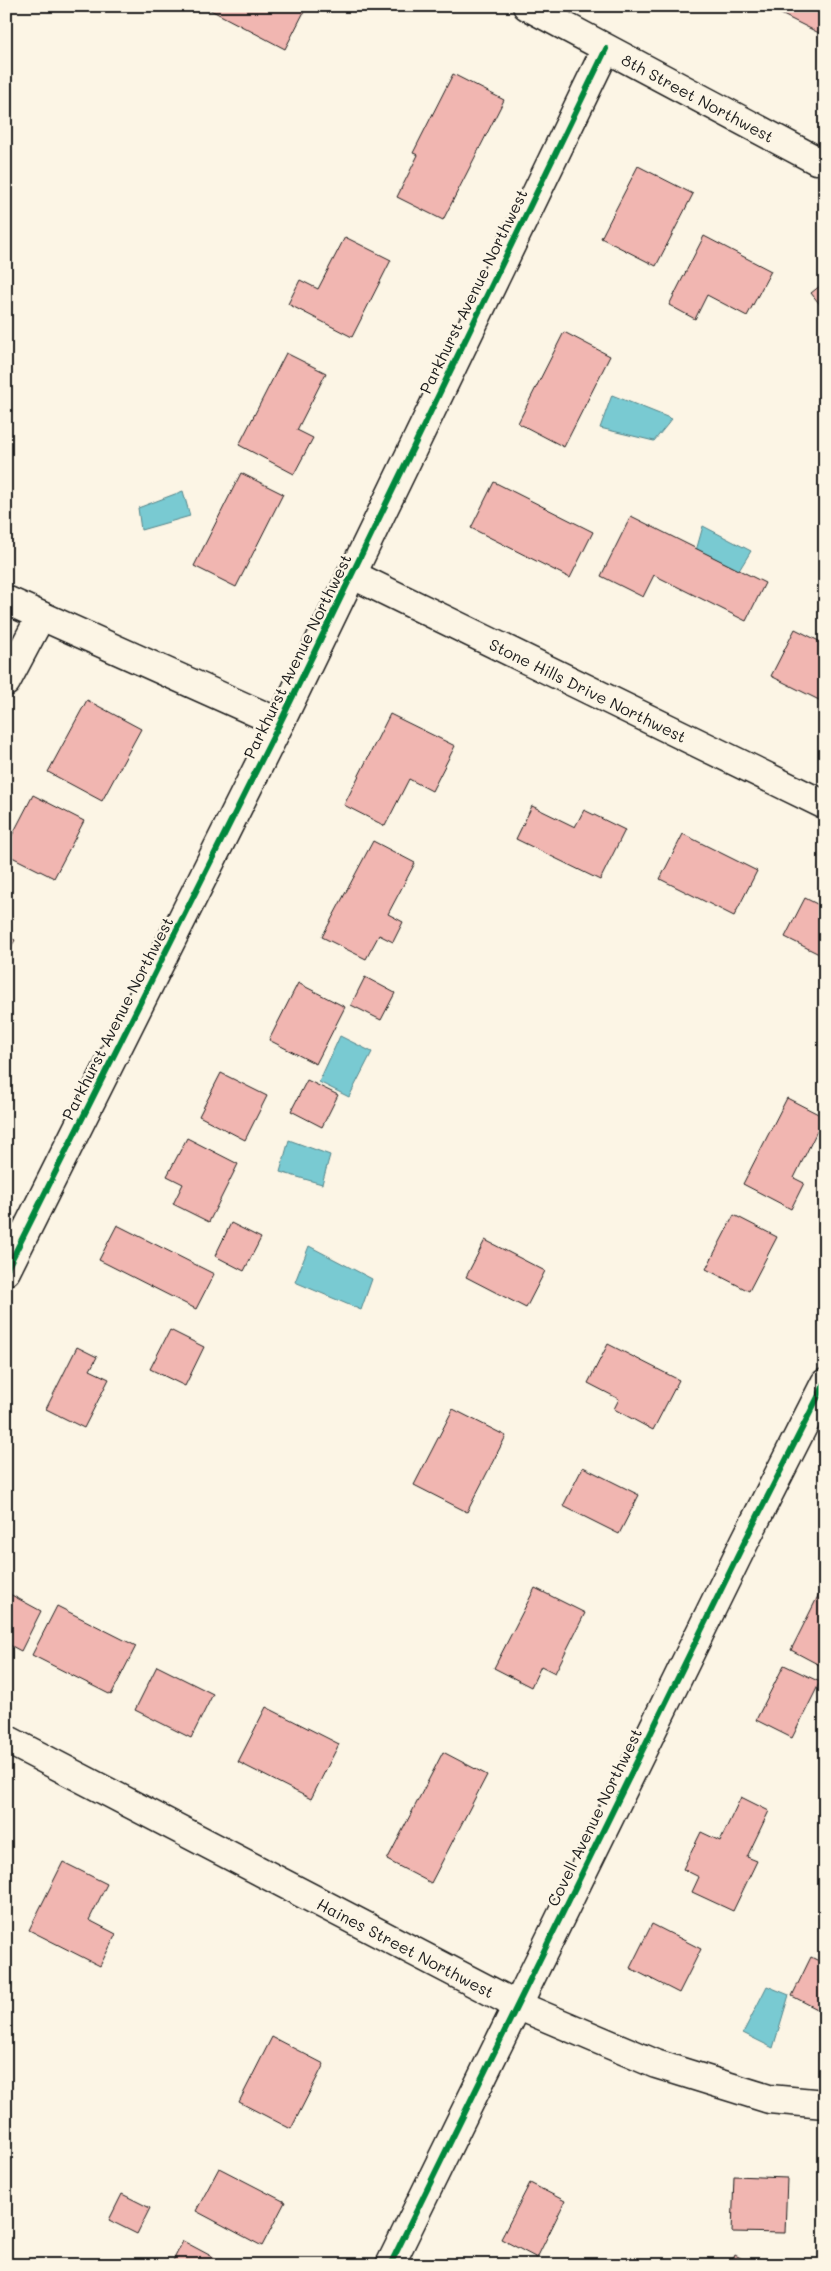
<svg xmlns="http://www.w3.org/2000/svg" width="831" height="2271" font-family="Mali,sans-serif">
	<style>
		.water { fill: #79cad2; stroke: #548489 }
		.building { fill: #f1b6b1; stroke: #1c1c1c }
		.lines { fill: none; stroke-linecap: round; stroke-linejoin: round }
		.minor-casing { stroke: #1c1c1c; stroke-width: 31 }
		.minor { stroke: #fcf5e5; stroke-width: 28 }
		.cycleway-casing { stroke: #fcf5e5; stroke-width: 9 }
		.cycleway { stroke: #00873e; stroke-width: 6 }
		.labels { text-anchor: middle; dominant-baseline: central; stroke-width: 5; stroke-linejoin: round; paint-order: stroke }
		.street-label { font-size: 16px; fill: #1c1c1c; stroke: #fcf5e5 }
	</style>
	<rect width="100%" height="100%" fill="#fcf5e5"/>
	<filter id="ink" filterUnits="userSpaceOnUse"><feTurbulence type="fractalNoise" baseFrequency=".02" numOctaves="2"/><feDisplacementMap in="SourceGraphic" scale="10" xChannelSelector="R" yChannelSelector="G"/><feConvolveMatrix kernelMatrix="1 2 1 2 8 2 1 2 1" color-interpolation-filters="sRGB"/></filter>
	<g filter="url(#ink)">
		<g class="water">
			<polygon points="612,395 672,419 654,441 600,428"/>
			<polygon points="183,491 190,516 141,530 138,508"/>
			<polygon points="703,526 751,551 735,577 694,558"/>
			<polygon points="340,1036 372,1052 349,1097 319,1082"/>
			<polygon points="289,1140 330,1155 322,1184 280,1172"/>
			<polygon points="309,1246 372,1279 361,1310 295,1282"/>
			<polygon points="767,1986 789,1995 773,2048 743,2033"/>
		</g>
		<g class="building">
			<polygon points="203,6 307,6 285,49"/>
			<polygon points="770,6 825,6 825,36 769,8"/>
			<polygon points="453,74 504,100 443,220 397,197 418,155 413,153"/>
			<polygon points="638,166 693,194 656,266 601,238"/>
			<polygon points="704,236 771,271 747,316 707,295 695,319 669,305"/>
			<polygon points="345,237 391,260 352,337 288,304 300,280 318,289"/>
			<polygon points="825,282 825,311 811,293"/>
			<polygon points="564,332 610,356 564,447 518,423"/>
			<polygon points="286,353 326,373 297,430 313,438 294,474 239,445"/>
			<polygon points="241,473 283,494 236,587 194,566"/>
			<polygon points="494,482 593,532 570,578 471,528"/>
			<polygon points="631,516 765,583 746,621 654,575 643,597 601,576"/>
			<polygon points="795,629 825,644 825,703 771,676"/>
			<polygon points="87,700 141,729 102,801 48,772"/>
			<polygon points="390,714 455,746 432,791 409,779 385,826 344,805"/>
			<polygon points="33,795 84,821 54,878 6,854 6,847"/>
			<polygon points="532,806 575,827 584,810 625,830 600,880 516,839"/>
			<polygon points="683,834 757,871 734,916 660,879"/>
			<polygon points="373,841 415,863 388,914 403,922 393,942 379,935 366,959 322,937"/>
			<polygon points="805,898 825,908 825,957 785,937"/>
			<polygon points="6,936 15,940 6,956"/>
			<polygon points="365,977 395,993 381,1020 351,1005"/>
			<polygon points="298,983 345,1007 316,1064 269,1040"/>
			<polygon points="221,1073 267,1096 245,1140 199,1116"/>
			<polygon points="307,1080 338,1095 322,1127 291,1111"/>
			<polygon points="787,1098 824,1117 794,1178 804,1183 791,1209 743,1184"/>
			<polygon points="187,1138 238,1164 209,1222 173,1204 183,1184 167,1176"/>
			<polygon points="734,1215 777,1237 749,1291 706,1269"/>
			<polygon points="231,1223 261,1238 244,1271 215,1256"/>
			<polygon points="117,1225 214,1274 196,1309 99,1260"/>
			<polygon points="485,1240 545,1271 526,1308 466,1277"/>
			<polygon points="170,1330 204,1347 185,1386 150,1369"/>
			<polygon points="608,1344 679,1380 653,1430 614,1409 619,1399 588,1383"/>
			<polygon points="77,1347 97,1357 90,1370 109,1379 84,1428 46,1409"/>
			<polygon points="453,1409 506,1436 467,1512 414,1485"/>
			<polygon points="583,1467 639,1495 619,1534 563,1506"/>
			<polygon points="535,1588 585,1613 555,1673 541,1666 531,1687 494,1668"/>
			<polygon points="6,1592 41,1611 21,1651 6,1643"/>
			<polygon points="820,1592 825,1594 825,1668 791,1650"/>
			<polygon points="57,1606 136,1646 111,1695 32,1655"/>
			<polygon points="784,1665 820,1682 792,1738 756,1720"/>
			<polygon points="157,1666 213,1694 191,1738 135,1710"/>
			<polygon points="266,1707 339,1744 311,1799 238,1762"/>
			<polygon points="443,1752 487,1775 431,1883 387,1860"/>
			<polygon points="741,1797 769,1811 747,1857 757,1861 733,1911 692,1892 699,1877 683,1869 701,1832 720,1841"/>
			<polygon points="63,1862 107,1884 89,1920 116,1934 100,1966 29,1930"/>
			<polygon points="652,1924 701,1949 679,1993 630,1968"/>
			<polygon points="811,1957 825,1964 825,2013 792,1996"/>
			<polygon points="272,2037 324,2064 291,2129 239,2102"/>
			<polygon points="219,2168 285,2202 262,2246 196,2211"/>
			<polygon points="734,2176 787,2178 785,2233 732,2232"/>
			<polygon points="530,2183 565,2201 537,2258 501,2239"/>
			<polygon points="122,2194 150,2208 137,2234 109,2220"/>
			<polygon points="183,2241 228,2265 171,2265"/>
			<polygon points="735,2255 754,2265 730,2265"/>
		</g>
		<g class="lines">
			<defs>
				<g id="minor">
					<path id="s1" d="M527 6 816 160"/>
					<path id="s2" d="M351 574 825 805"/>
					<polyline points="6,600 280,723"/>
					<polyline points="6,682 41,616"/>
					<polyline points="6,1271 280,723 606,49"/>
					<path id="s3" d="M6 1739 517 2005 656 2064 769 2099 825 2104"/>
					<polyline points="390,2265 745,1541 825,1383"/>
				</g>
			</defs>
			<use href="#minor" class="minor-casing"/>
			<use href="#minor" class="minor"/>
			<defs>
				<g id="cycleway">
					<polyline points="6,1271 280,723 606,49"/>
					<polyline points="390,2265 745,1541 825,1383"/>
				</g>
			</defs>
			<use href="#cycleway" class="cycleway-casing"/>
			<use href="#cycleway" class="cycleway"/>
		</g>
	</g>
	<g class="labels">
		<g class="street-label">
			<text stroke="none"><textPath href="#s1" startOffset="194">8th Street Northwest</textPath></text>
			<text transform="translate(473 291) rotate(-64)">Parkhurst Avenue Northwest</text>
			<text transform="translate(297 656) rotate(-64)">Parkhurst Avenue Northwest</text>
			<text stroke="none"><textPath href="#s2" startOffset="264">Stone Hills Drive Northwest</textPath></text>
			<text transform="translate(117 1018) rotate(-63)">Parkhurst Avenue Northwest</text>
			<text transform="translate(594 1817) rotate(-64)">Covell Avenue Northwest</text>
			<text stroke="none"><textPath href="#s3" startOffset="451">Haines Street Northwest</textPath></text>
		</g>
	</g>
	<rect width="831" height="2271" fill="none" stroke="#fcf5e5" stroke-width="25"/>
	<rect x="12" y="12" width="806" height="2246" fill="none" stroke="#1c1c1c" stroke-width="2" filter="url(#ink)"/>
</svg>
